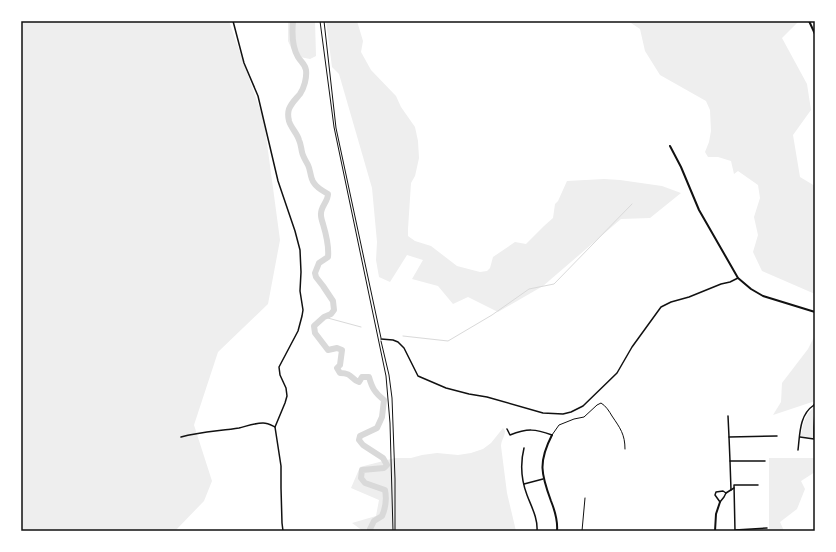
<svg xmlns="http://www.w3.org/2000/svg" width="836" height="552" font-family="Figtree,sans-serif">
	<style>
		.green { fill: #eee }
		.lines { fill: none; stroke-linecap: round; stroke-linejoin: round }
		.stream { stroke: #d9d9d9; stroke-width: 1 }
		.river { stroke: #d9d9d9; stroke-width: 6 }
		.path { stroke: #111; stroke-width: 1 }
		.service { stroke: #111; stroke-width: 1 }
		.minor { stroke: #111; stroke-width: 1.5 }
		.tertiary { stroke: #111; stroke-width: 2 }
		.secondary { stroke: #111; stroke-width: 2 }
		.neatline { fill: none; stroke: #111; stroke-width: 1.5 }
	</style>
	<rect width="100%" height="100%" fill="#fff"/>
	<g class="green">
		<polygon points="21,21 229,21 264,121 280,240 268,304 218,352 194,425 212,481 204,501 175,531 21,531"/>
		<polygon points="288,21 315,21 316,56 310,59 295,56 288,41"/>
		<polygon points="326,21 357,21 363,41 361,52 371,70 396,96 401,107 415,127 418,141 419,158 415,176 411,183 408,229 408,236 415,241 431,246 457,266 480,272 487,271 490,268 493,257 515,242 526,244 544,226 553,218 555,204 558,201 567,181 604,179 620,180 662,186 681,193 650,218 621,219 543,286 498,312 468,297 453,304 438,286 412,279 423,260 407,255 390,282 379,277 376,260 377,242 372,188 339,74 332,67"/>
		<polygon points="628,21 799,21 782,38 807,84 811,110 793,135 800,177 815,186 815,294 762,271 753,252 758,235 754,217 760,198 758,185 738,171 734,174 731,161 718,157 708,157 705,152 709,142 711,131 710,110 706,101 660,75 645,51 640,29"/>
		<polygon points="815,335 815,401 773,415 781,402 782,383 808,349"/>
		<path d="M813 408V438L801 436C803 424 804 417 813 408Z"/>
		<path d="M503 428 505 431C505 437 501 440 501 446L507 493 516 531H363L352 523 376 516 379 500 351 488 360 467 395 458H411L422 455 437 453 458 455 471 453 483 449 491 443Z"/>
		<polygon points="769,458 815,458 815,472 801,481 805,489 797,509 780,522 784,531 769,531"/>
	</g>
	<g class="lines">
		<g class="stream">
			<polyline points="324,317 361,327"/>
			<polyline points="403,336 448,341 492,315 529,289 554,284 632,204"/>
		</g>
		<path class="river" d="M293 21C292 32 292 47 298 57 301 62 305 64 306 70 307 78 304 88 300 94 296 99 292 102 289 109 288 112 288 117 289 121 291 128 297 133 299 140 301 144 301 148 302 152 303 157 306 161 308 165 311 171 310 178 314 183 317 188 323 191 328 194 328 202 320 207 321 215 321 218 322 221 323 224 326 234 329 247 328 257L319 263 315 273 316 277 323 286 333 301 334 310 331 314 324 317 314 326 315 333 328 350 337 348 342 350 340 365 337 368 340 373C353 373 350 379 359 382L362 377H369C372 388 375 393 384 400L382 417 377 428 360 436 359 440 363 445 383 458 387 465 384 468 362 470 361 478 365 483 385 490C387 500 386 507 382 516L374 521 370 529 371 531"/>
		<g class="path">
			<polyline points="320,21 334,127 386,376 390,423 393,531"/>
			<polyline points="324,21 336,128 381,338"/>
			<polyline points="381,341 389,375 392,398 395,479 395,531"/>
		</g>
		<g class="service">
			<path d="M552 435 559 425 574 419 584 417 597 405 601 403C606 406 609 411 612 416 620 428 625 434 625 449"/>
			<polyline points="582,531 585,498"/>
		</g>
		<g class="minor">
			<polyline points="233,21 244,63 258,96 278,181 295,231 300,250 301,272 300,291 303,310 302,316 298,331 279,367 280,375 286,388 287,396 285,403 275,427 281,466 281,488 282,523 283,531"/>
			<polyline points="381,339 393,340 398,342 404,348 418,376 446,388 469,394 487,397 543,413 563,414 571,412 583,406 617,373 632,347 661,307 671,302 689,297 721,284 730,282 738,278"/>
			<polyline points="815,403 814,405 815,408"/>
			<polyline points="728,416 729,437"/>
			<path d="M507 429 510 435C528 428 535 429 552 435"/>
			<path d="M181 437C199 432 220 431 239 428 247 426 255 423 263 423 268 423 271 425 275 427"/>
			<polyline points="800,437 814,439"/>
			<polyline points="814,438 814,428 815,412"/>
			<path d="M524 448C520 464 521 479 527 495 531 506 538 518 537 531"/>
			<path d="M798 450C800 434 799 415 814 405"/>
			<polyline points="730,461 729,437 777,436"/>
			<polyline points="524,484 543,479"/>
			<polyline points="731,490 730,461 765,461"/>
			<polygon points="723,491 726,493 724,497 720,502 715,495 716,492"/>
			<polyline points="726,493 734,488"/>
			<polyline points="735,530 767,528"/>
			<polyline points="735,531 734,485 758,485"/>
		</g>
		<g class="tertiary">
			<polyline points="670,146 681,167 699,210 738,278 751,289 763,296 815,312"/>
			<path d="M552 435C538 462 541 474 551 501 555 511 558 520 557 531"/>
			<polyline points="715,531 716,514 720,502"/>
		</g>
		<polyline class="secondary" points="809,21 815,34"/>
	</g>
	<rect width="836" height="552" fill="none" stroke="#ffffff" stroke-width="44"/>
	<rect x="22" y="22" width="792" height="508" class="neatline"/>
</svg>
